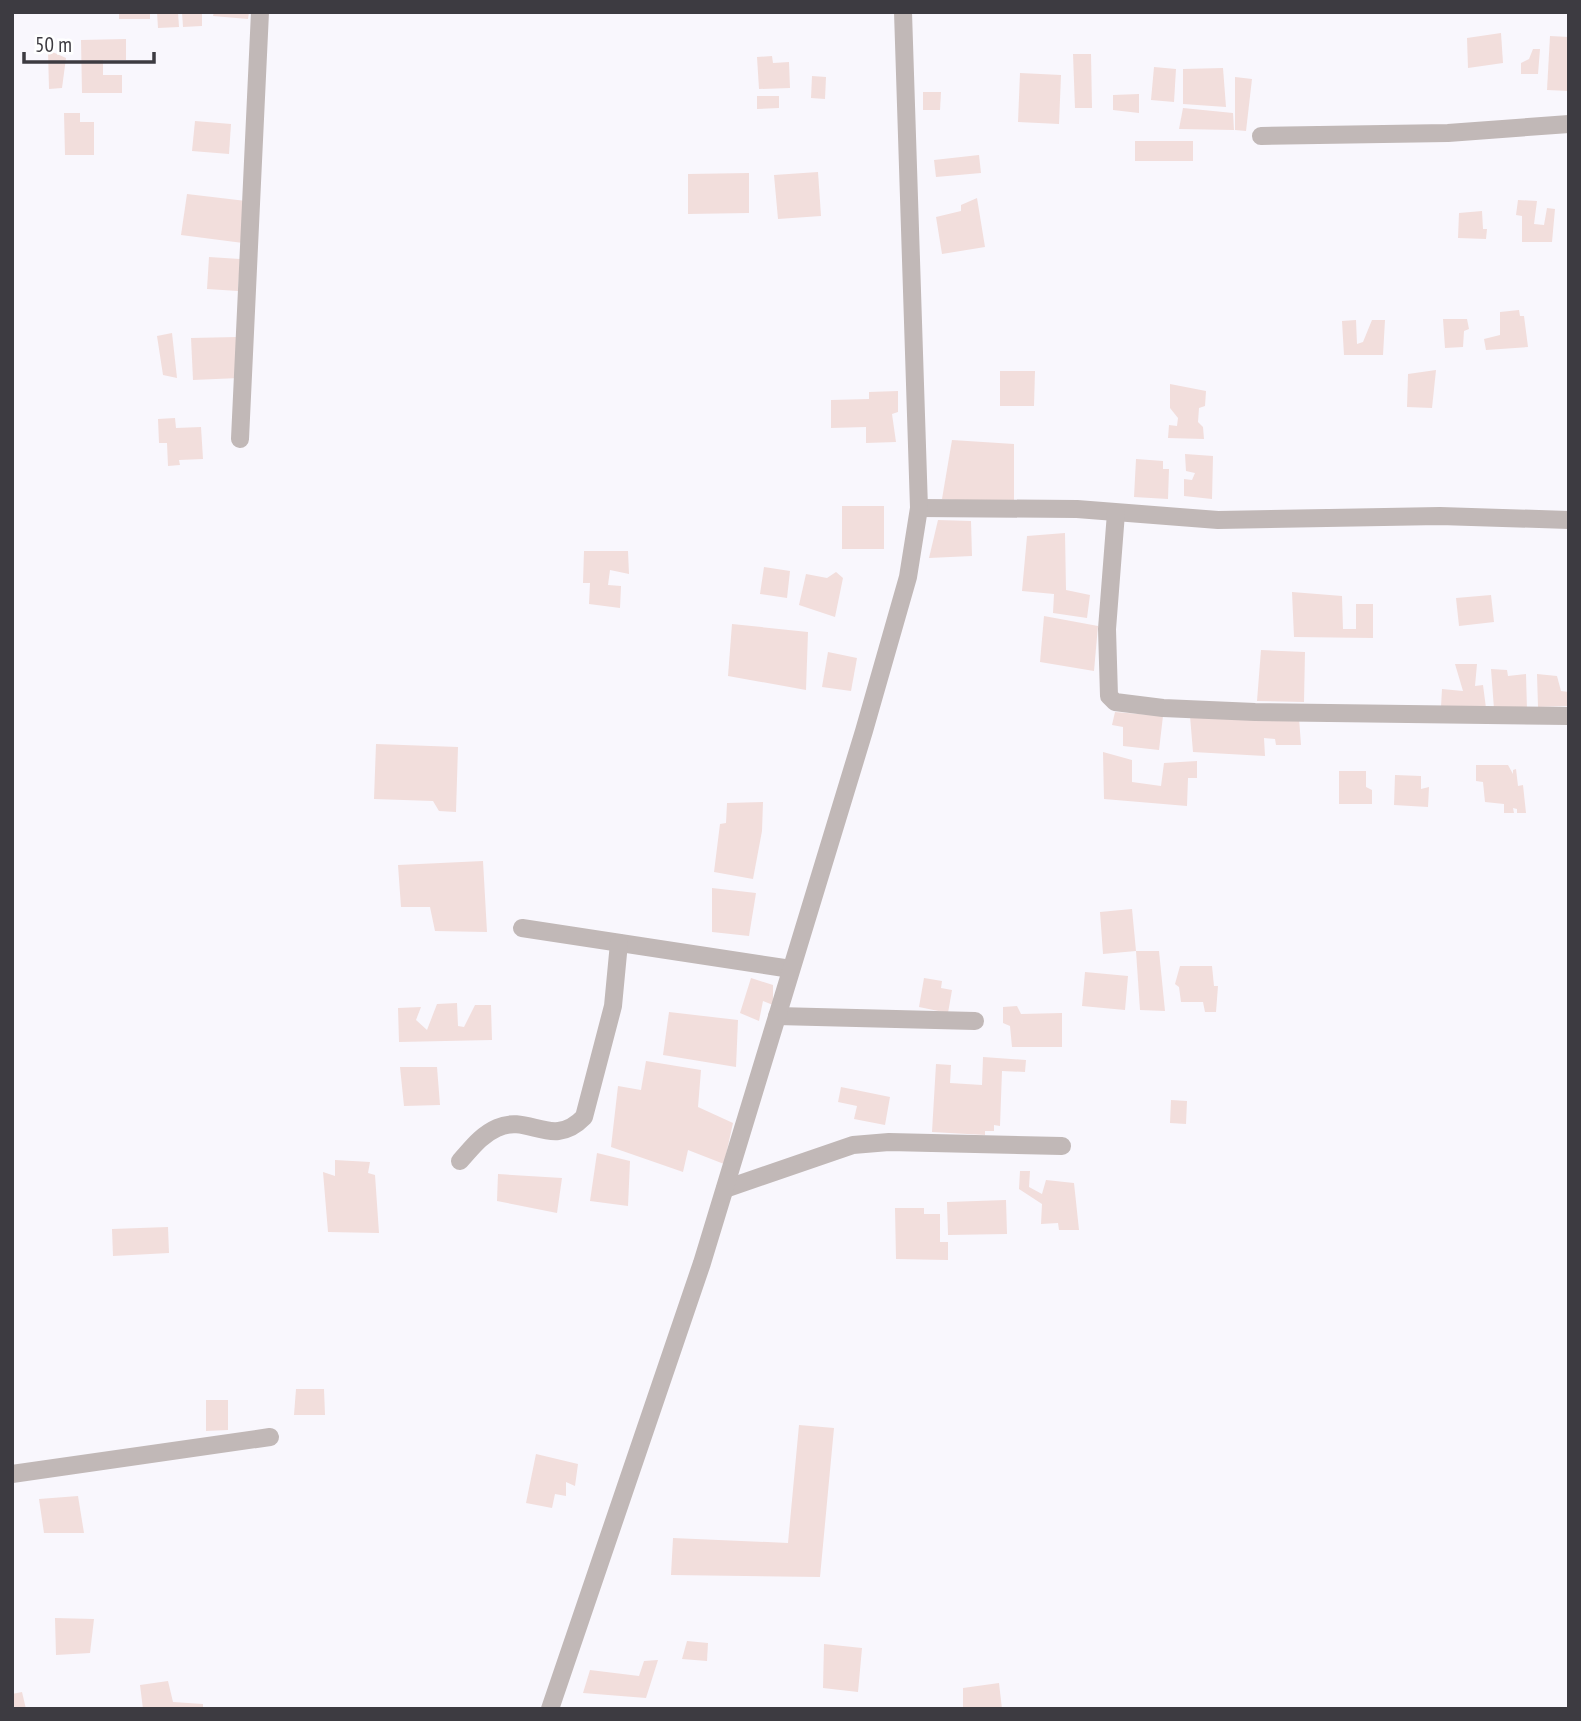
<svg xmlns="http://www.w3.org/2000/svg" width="1581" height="1721" font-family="'PT Sans Narrow',sans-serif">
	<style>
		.building { fill: #f2dedc }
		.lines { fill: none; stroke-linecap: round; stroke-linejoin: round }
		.minor { stroke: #c1b8b7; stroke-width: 18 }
	</style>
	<rect width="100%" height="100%" fill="#f9f7fd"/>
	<g class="building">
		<rect x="119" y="12" width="31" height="7"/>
		<polygon points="157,12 178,12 179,27 158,28"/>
		<polygon points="182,12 202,12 202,26 183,27"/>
		<polygon points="214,12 249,12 248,19 213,16"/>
		<polygon points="1501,33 1503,63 1468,68 1467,38"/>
		<polygon points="1550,36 1569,37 1569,91 1547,90"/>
		<polygon points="126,39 126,60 103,60 103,75 122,75 122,93 82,93 81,40"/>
		<polygon points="1533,49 1540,49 1538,74 1521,74 1521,63 1529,59"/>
		<polygon points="48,50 66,58 62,88 49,89"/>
		<polygon points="1073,54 1091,54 1092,108 1075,108"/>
		<polygon points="772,56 773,63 789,62 790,88 759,89 757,57"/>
		<polygon points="1154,67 1176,69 1174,102 1151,100"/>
		<polygon points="1223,68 1226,107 1183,104 1183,69"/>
		<polygon points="1020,73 1061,75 1059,124 1018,122"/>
		<polygon points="812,76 826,77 825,99 811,98"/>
		<polygon points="1235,77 1252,79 1246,131 1235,130"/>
		<polygon points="923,92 941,92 940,110 923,110"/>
		<polygon points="1139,94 1139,113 1113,110 1113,95"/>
		<polygon points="757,96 779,96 779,108 757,109"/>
		<polygon points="1183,108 1233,113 1234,130 1179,129"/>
		<polygon points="64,113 80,113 80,122 94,122 94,155 65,155"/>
		<polygon points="195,121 231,124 229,154 192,151"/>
		<rect x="1135" y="141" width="58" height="20"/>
		<polygon points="979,155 981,173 936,177 934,160"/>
		<polygon points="818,172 821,216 778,219 774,175"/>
		<polygon points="749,173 749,213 688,214 688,174"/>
		<polygon points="187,194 246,201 243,243 181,235"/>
		<polygon points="977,198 985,247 942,254 936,217 961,211 961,205"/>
		<polygon points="1518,200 1537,201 1534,224 1544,225 1547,208 1555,209 1552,242 1522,242 1522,216 1516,215"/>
		<polygon points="1482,211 1483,229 1487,229 1486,239 1458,238 1459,213"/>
		<polygon points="209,257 240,259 238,291 207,289"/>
		<polygon points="1519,310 1520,316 1524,316 1528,347 1486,350 1484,339 1500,335 1500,312"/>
		<polygon points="1443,319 1467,319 1469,329 1464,331 1463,347 1445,348"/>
		<polygon points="1356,320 1357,344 1363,342 1372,320 1385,320 1383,355 1344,355 1342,321"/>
		<polygon points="172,333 177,378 163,375 157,336"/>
		<polygon points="237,337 239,378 193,380 191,338"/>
		<polygon points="1436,370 1432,408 1407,407 1408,374"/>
		<polygon points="1000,371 1035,371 1034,406 1000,406"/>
		<polygon points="1170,384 1206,391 1205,406 1199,408 1198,422 1203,427 1204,439 1168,438 1169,425 1177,426 1178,418 1170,408"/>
		<polygon points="898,391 898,412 892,414 896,442 866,443 866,427 831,428 831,400 869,399 869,392"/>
		<polygon points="175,418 176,428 201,427 203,459 179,460 180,465 168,466 167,443 159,443 158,419"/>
		<polygon points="952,440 1014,444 1014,504 942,499"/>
		<polygon points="1185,454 1213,456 1212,499 1184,496 1184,479 1192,480 1195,473 1186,471"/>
		<polygon points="1136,459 1163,461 1163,469 1169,469 1168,499 1134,497"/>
		<rect x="842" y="506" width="42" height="43"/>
		<polygon points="938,520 971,521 972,556 929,558"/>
		<polygon points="1065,533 1066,590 1090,595 1087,618 1053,613 1054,594 1022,591 1027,536"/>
		<polygon points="584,551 628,551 629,574 610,570 608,585 621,586 620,608 589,604 590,583 583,583"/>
		<polygon points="764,567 790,571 787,598 760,594"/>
		<polygon points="836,572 843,578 835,617 799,605 806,574 827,578"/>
		<polygon points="1292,592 1342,596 1343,629 1356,629 1356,604 1373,604 1373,638 1294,637"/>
		<polygon points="1491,595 1494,622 1459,626 1456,598"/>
		<polygon points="1044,616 1098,626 1094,671 1040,662"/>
		<polygon points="732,624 808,632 806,690 728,676"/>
		<polygon points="1261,650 1305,652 1304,702 1257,701"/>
		<polygon points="828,652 857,658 851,691 822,687"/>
		<polygon points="1455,664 1477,664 1475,686 1483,685 1486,708 1441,707 1442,689 1463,691"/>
		<polygon points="1491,669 1507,670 1508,676 1526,674 1527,710 1494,709"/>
		<polygon points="1537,674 1557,676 1561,691 1569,692 1569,706 1538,707"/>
		<polygon points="1115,712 1163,716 1159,750 1123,746 1123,727 1112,725"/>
		<polygon points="1190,716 1299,718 1301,745 1276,745 1275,739 1264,738 1265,756 1193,752"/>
		<polygon points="376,744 458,747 456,812 439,811 433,801 374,799"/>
		<polygon points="1103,752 1132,760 1132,782 1161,786 1164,763 1197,761 1197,778 1188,778 1187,806 1104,799"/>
		<polygon points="1476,765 1508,765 1513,774 1513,770 1516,769 1518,786 1523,785 1526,813 1517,813 1517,809 1513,808 1514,813 1504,813 1504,804 1485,802 1483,782 1476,781"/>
		<polygon points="1339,771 1366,771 1366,787 1372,790 1372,804 1339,804"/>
		<polygon points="1395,775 1421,776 1421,789 1429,787 1428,807 1394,805"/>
		<polygon points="763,802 762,831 753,879 714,872 720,824 726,823 727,803"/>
		<polygon points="483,861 487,932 435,931 430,907 401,907 398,865"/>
		<polygon points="712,888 756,893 749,936 712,932"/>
		<polygon points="1132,909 1136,951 1103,954 1100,912"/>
		<polygon points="1136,951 1159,951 1165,1011 1140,1010"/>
		<polygon points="1180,966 1212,966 1214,986 1218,986 1216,1012 1205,1012 1203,1002 1181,1002 1179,987 1175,984"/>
		<polygon points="1085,972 1128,976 1125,1010 1082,1006"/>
		<polygon points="751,978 773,985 773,1005 763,1001 759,1021 740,1013"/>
		<polygon points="924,978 942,981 941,988 952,990 948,1013 919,1007"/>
		<polygon points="457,1003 458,1026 464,1027 475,1005 491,1005 492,1040 399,1042 398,1008 421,1007 416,1020 427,1030 437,1004"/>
		<polygon points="1017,1006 1021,1014 1062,1013 1062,1047 1012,1047 1010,1026 1003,1023 1003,1007"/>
		<polygon points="669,1012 738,1020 736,1067 663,1055"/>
		<polygon points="983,1057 1026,1060 1025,1072 1002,1071 1000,1126 994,1125 994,1131 985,1131 985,1135 932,1132 936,1064 951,1065 950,1083 982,1085"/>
		<polygon points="646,1061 701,1070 698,1107 733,1123 724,1164 688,1150 683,1172 611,1147 618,1086 641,1090"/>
		<polygon points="400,1067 437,1067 440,1105 404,1106"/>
		<polygon points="841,1087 890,1097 885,1125 854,1119 857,1106 838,1102"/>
		<polygon points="1171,1100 1187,1101 1186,1124 1170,1123"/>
		<polygon points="597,1153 630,1161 628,1206 590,1201"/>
		<polygon points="335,1160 370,1162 368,1173 375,1175 379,1233 328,1232 323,1172 335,1176"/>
		<polygon points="1020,1171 1030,1171 1029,1187 1042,1194 1046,1180 1074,1183 1079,1230 1059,1230 1058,1223 1041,1224 1042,1204 1019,1189"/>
		<polygon points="498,1174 562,1178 557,1213 497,1201"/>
		<polygon points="1006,1200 1007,1234 948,1235 947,1202"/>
		<polygon points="895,1208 924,1208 924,1214 940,1214 940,1242 948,1242 948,1260 896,1259"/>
		<polygon points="168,1227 169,1253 113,1256 112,1229"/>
		<polygon points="296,1389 324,1389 325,1415 294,1415"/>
		<polygon points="206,1400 228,1400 228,1430 206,1431"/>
		<polygon points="799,1425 834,1428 820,1577 671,1575 673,1538 788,1543"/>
		<polygon points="536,1454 578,1464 575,1486 566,1482 566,1496 555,1494 552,1508 526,1503"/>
		<polygon points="78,1496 84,1533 44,1533 39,1499"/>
		<polygon points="55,1618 94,1619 90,1653 56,1655"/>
		<polygon points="687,1641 708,1643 707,1661 682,1659"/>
		<polygon points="824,1644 862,1648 858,1692 823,1688"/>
		<polygon points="658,1660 646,1698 583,1693 590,1670 639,1676 644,1661"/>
		<polygon points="168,1681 173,1702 203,1704 203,1709 143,1709 140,1685"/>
		<polygon points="999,1683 1002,1709 963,1709 963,1688"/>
		<polygon points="22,1692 26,1709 12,1709 12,1694"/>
	</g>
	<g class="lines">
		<g class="minor">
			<polyline points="1261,136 1448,133 1569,124"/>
			<polyline points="240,439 260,12"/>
			<polyline points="919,508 1077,509 1218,520 1440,516 1569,520"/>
			<polyline points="1116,513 1107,629 1109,696 1115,702 1163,708 1255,712 1569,716"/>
			<polyline points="522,928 791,969"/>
			<polyline points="777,1016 975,1021"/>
			<path d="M460 1161C471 1149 481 1135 497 1128 529 1113 552 1150 584 1117L613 1006 619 943"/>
			<polyline points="725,1189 853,1145 889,1142 1062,1146"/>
			<polyline points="12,1474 270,1437"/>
			<polyline points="550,1709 702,1263 864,731 908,577 919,508 903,12"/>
		</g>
	</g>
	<rect width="1581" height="1721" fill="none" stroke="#3d3b41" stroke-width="28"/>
	<path d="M24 52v10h130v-10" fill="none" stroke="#3d3b41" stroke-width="3.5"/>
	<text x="35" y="52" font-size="21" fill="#3d3b41" stroke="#ffffff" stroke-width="5" paint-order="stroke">50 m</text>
</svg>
